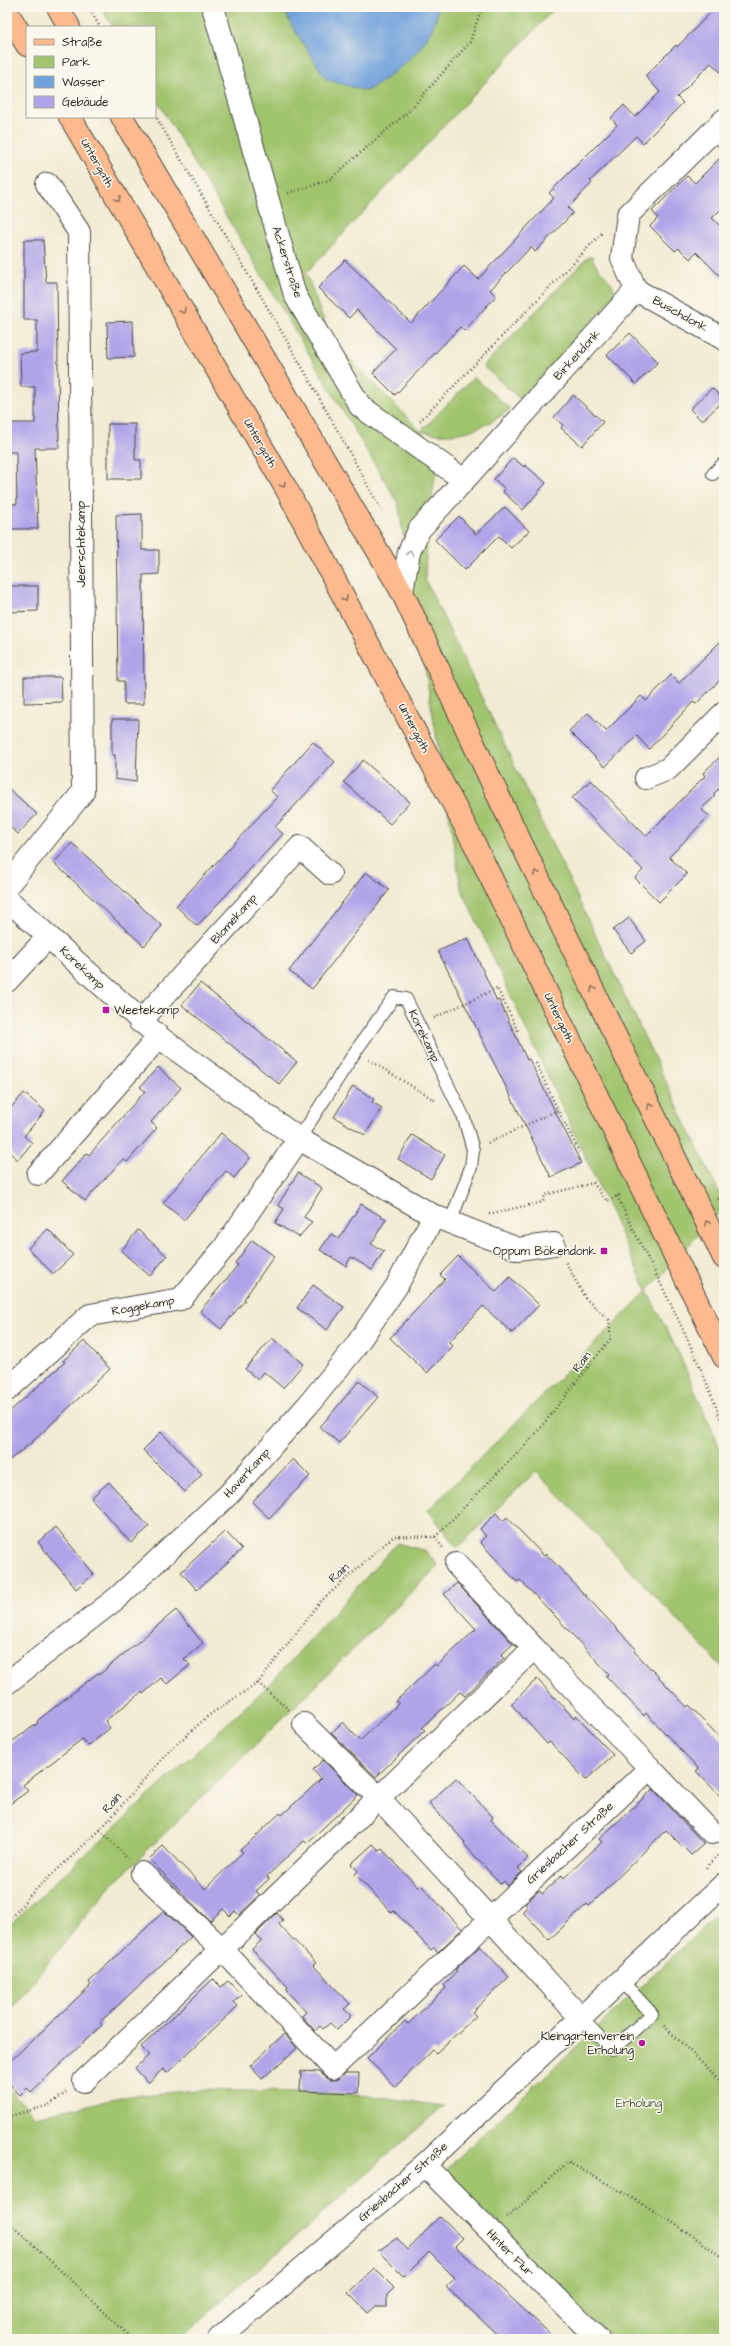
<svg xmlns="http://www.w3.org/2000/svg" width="731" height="2346" font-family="'Architects Daughter',sans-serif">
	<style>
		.green { fill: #a1c46e; stroke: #66784c }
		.water { fill: #71a1db; stroke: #4e6683 }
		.building { fill: #b0a4e9 }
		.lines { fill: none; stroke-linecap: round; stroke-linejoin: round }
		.service-casing { stroke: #494844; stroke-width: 14 }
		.minor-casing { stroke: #494844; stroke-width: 24 }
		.primary-casing { stroke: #494844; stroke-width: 24 }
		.path { stroke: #494844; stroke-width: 2.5; stroke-dasharray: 1 3; stroke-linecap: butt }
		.service { stroke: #fff; stroke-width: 12 }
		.minor { stroke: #fff; stroke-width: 22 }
		.primary { stroke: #fcba8e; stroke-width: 22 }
		.oneway { stroke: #94725c }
		.oneway2 { stroke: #a0a0a0 }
		.poi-dot { fill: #b5179e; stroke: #fbf7ec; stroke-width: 1.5 }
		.labels { text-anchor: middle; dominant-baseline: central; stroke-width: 3; stroke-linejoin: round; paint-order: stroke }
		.street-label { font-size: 12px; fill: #2b2b2b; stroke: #fbf7ec }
		.poi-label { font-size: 12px; fill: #2b2b2b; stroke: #fbf7ec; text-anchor: end }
		.park-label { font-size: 12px; fill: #4e593f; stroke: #fbf7ec }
	</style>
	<rect width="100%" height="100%" fill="#fbf7ec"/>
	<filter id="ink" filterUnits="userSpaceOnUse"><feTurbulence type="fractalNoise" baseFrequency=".025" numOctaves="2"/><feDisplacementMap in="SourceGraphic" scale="8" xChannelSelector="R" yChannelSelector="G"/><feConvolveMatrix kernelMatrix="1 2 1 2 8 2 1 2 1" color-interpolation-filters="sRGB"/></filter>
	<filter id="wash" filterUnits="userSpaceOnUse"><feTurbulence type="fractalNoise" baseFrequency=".012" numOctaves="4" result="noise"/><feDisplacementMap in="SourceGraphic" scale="16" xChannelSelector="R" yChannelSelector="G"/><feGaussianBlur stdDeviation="0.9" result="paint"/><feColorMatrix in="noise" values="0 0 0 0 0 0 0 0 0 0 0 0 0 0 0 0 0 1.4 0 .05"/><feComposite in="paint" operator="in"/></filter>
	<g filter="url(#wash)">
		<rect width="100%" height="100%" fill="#f2ebd3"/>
		<g class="green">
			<polygon points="101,7 556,7 306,273 331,340 439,450 427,532 425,579 724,1203 724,1207 647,1291 679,1354 724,1458 724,1669 536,1471 457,1548 428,1510 647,1291 461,888 398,503 155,97 155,27 113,27"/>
			<path d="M592 256C596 273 616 279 615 296L520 399 483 366 586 259Z"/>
			<path d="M474 377 510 409C485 429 454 440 421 431Z"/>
			<polygon points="397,1543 426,1551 438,1566 107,1890 7,2014 7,1927 270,1684"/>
			<polygon points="724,1908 724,2339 611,2339 442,2173"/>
			<polygon points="7,2087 35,2116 130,2096 196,2090 303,2092 374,2096 443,2106 179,2339 7,2339"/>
		</g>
		<path class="water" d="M283 7H438C435 44 396 73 366 91L326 79 292 26Z"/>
		<g id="blocks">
			<g class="building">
				<polygon points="716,7 724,7 724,75 711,63 677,97 683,103 643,143 636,136 590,181 592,183 568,208 573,213 535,252 531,247 490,290 496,296 464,331 460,327 395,395 373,373 396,349 357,310 349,318 318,288 345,260 411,323 464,266 478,279 554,198 549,193 617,125 611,118 624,105 635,117 660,92 645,76 676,45 677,47"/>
				<polygon points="724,154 724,206 712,218 724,230 724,280 696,252 690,259 679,248 675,251 650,226 658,218 652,211 687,176 695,183"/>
				<polygon points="24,240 43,240 46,282 57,282 59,448 35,448 38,529 7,529 7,504 17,504 16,452 7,452 7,423 35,423 35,387 21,387 20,353 37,352 37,320 24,320"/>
				<polygon points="133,321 134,357 108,358 107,322"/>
				<polygon points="630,333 658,362 636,384 607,355"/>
				<polygon points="712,388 724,400 702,421 690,409"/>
				<polygon points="573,395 603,422 582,446 561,428 563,425 554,417"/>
				<polygon points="108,424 135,424 135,460 141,460 141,479 108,479"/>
				<polygon points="513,458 524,467 525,465 546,483 523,510 503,492 505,489 494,479"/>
				<polygon points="505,507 529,531 511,548 499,536 465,570 435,540 459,516 476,534"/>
				<polygon points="142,514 142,550 159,550 159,574 143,575 144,704 124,704 124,681 118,681 116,515"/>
				<polygon points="7,586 38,586 38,611 7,612"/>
				<polygon points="724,638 724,676 696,704 693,702 649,749 637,736 605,767 569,731 588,713 606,731 641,696 646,701 671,675 679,683"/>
				<polygon points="24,677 61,677 62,702 24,703"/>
				<polygon points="112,719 138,719 136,782 115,779 115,755 112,755"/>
				<polygon points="313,742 335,762 275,827 283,834 197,926 176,906 277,797 270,790"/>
				<polygon points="724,753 724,795 719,789 713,794 715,796 701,809 709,816 669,857 687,874 659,902 635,878 643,870 572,798 591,780 646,836 705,776 703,773"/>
				<polygon points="363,760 410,802 390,824 344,782"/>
				<polygon points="7,787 37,814 18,834 7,824"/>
				<polygon points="72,843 162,926 144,946 54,863"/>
				<polygon points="366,872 389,890 312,989 289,971"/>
				<polygon points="629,918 646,941 631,953 613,930"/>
				<polygon points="468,938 497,1001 499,1000 527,1060 529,1059 581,1163 551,1177 438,951"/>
				<polygon points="200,983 297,1062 279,1084 182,1005"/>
				<polygon points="158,1067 181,1088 151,1122 157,1128 127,1162 123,1159 85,1201 62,1181 87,1153 89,1155 145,1091 140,1087"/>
				<polygon points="353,1086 374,1099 372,1102 382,1108 365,1135 334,1117"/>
				<polygon points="24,1093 45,1111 24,1136 32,1143 18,1160 7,1150 7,1112"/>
				<polygon points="221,1133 250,1158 234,1178 226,1171 184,1220 163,1203"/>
				<polygon points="412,1135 445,1155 431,1179 398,1159"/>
				<polygon points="298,1173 322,1188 304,1217 312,1222 299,1237 275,1223 284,1209 278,1205"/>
				<polygon points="361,1204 386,1219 371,1244 384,1251 372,1270 351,1257 346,1266 320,1250 331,1234 339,1239"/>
				<polygon points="48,1229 73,1255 53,1274 28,1248"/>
				<polygon points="138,1230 167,1256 150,1276 121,1251"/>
				<polygon points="252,1240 274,1256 244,1299 245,1300 221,1329 200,1311 238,1265 235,1263"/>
				<polygon points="458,1256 496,1292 510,1277 539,1305 512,1333 483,1306 449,1342 453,1346 427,1373 390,1338 445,1279 440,1275"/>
				<polygon points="313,1285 344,1307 327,1330 297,1308"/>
				<polygon points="272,1338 303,1364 283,1388 264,1372 258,1380 245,1369"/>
				<polygon points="84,1341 110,1369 31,1443 7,1462 7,1414 65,1362 63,1361"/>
				<polygon points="359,1381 378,1397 339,1443 320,1427"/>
				<polygon points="161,1432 202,1474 185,1492 143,1450"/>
				<polygon points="293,1459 310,1476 269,1518 252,1502"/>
				<polygon points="109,1482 149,1527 131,1543 91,1498"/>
				<polygon points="496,1513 503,1521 507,1517 544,1556 546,1554 636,1649 634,1651 687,1707 689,1705 724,1742 724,1800 696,1771 699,1769 646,1713 644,1716 606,1676 609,1674 557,1618 520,1580 517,1582 480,1542 486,1536 480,1529"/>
				<polygon points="56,1527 94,1574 76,1589 38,1542"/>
				<polygon points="225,1531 242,1549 197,1590 181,1572"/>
				<polygon points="457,1583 513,1644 501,1655 504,1658 465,1696 460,1692 422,1728 425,1730 376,1777 331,1733 343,1722 360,1741 399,1703 396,1701 435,1664 437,1666 476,1629 444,1594"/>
				<polygon points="176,1610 203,1643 184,1659 190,1665 167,1684 161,1678 143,1694 142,1692 105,1721 110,1728 88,1746 82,1739 23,1785 28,1791 7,1806 7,1745 38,1723 37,1721 98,1673 100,1674"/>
				<polygon points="537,1679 574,1718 576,1715 613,1755 586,1780 550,1742 547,1744 511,1704"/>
				<polygon points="323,1760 358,1795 307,1843 304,1841 267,1876 269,1879 256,1891 260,1895 239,1915 235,1911 230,1916 223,1909 210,1921 149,1859 163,1846 205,1889 243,1852 240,1850 254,1838 280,1813 282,1815 321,1779 313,1770"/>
				<polygon points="456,1778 493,1817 491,1820 528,1858 518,1868 522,1872 508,1886 504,1881 501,1884 482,1864 464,1844 465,1842 429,1803"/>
				<polygon points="653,1789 704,1844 691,1855 666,1830 589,1906 587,1904 549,1940 523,1912 528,1907 525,1904 539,1890 542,1894 562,1875 564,1878 602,1842 599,1839"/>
				<polygon points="373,1844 379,1851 382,1849 418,1887 421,1885 462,1929 438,1952 434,1947 431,1950 394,1911 392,1913 355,1874 358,1871 351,1864"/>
				<polygon points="164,1911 191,1937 100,2022 102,2025 31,2092 27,2088 20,2095 7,2081 7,2064 91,1985 89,1982"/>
				<polygon points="277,1913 283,1920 279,1924 281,1927 316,1963 313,1965 350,2004 344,2009 351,2016 337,2030 330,2023 323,2029 320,2026 315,2031 302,2016 306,2012 286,1990 288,1987 252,1949 262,1940 256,1934"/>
				<polygon points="480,1946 509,1977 472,2012 476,2016 436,2053 433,2050 395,2087 367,2058 405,2021 408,2024 446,1988 444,1985 457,1972 455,1970"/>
				<polygon points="213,1979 221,1987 228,1981 241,1995 234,2002 238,2006 167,2073 163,2069 148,2083 135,2068 149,2055 141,2047"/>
				<polygon points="284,2034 297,2048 262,2079 250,2066"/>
				<polygon points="301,2071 319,2072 330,2080 336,2080 346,2073 359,2073 358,2093 300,2091"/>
				<polygon points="440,2216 463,2238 455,2246 556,2339 502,2339 446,2287 455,2278 429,2252 404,2277 378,2251 397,2238 408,2250"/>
				<polygon points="374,2268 394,2288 387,2295 387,2307 375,2307 368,2313 348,2293"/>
			</g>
		</g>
	</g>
	<g filter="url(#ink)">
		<use href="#blocks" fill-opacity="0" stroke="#494844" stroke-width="1"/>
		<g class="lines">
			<defs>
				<g id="service">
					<polyline points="713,132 724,143"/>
					<polyline points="713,474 724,463"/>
					<polyline points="299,1139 355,1052 394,997 406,999 464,1118 473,1150 471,1167 450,1223"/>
					<polyline points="581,2018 612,2050 652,2014 622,1981"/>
				</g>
				<g id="minor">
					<polyline points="213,7 295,295 360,406 464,480"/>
					<polyline points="636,290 724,339"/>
					<polyline points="402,592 409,552 419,530 636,290 622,258 628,215 724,120"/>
					<polyline points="646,778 668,769 724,713"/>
					<polyline points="7,886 83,792 79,232 47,184"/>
					<polyline points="7,899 159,1037 299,1139 434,1216 518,1249 554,1244"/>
					<polyline points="7,981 48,937"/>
					<polyline points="140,1022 300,847 330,874"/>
					<polyline points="38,1174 159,1037"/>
					<polyline points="7,1390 90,1315 181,1299 224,1248 299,1139"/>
					<polyline points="456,1564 534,1648"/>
					<polygon points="534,1648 650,1768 333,2068 222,1949"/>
					<polyline points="7,1683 117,1598 229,1494 308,1405 353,1350 396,1287 434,1216"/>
					<polyline points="304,1724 378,1797 581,2018"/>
					<polyline points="650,1768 712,1833"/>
					<polyline points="84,2081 222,1949 142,1873"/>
					<polyline points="424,2165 598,2339"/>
					<polyline points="219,2339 424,2165 724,1884"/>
				</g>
				<g id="primary">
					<polyline points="58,7 69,27"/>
					<polyline points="7,12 27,45"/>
					<polyline points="70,117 287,490 474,843 724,1357"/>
					<polyline points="122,117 402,592 505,810 724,1258"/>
				</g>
			</defs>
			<use href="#service" class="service-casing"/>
			<use href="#minor" class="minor-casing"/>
			<use href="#primary" class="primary-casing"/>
			<g class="path">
				<polyline points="88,7 100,27"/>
				<polyline points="155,115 301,365 382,511"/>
				<polyline points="288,193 329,180 410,110 470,42 482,7"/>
				<polyline points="420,421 603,232"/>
				<polyline points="434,1018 497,988 518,1031"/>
				<polyline points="369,1060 436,1101"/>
				<polyline points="536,1063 558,1110"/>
				<polyline points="488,1143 558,1110 579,1152"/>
				<path d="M617 1196C654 1273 697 1349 724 1429"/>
				<polyline points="718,1199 724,1194"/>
				<polyline points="489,1214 543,1202 545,1195 593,1183 607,1201 621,1194"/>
				<polyline points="435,1537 443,1548"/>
				<polyline points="258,1683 289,1710"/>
				<polyline points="100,1830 128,1859"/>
				<polyline points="706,1868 719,1854"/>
				<polyline points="7,1924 30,1895 100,1830 169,1751 209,1715 258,1683 320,1602 394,1536 435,1537 534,1436 611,1338 609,1320 585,1298 565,1261"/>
				<polyline points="664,2026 724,2084"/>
				<polyline points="7,2117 49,2105 67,2092"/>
				<path d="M507 2218 568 2162C622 2192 676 2221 724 2259"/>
				<polyline points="7,2222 26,2238 133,2339"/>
			</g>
			<use href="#service" class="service"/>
			<use href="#minor" class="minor"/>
			<use href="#primary" class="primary"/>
		</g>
		<defs><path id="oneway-chevron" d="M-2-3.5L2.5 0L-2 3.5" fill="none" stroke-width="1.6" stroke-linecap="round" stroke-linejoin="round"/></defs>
		<g class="oneway">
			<use href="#oneway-chevron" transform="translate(118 199) rotate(60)"/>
			<use href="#oneway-chevron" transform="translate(183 311) rotate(60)"/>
			<use href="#oneway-chevron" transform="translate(283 485) rotate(60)"/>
			<use href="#oneway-chevron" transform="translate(345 599) rotate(62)"/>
			<use href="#oneway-chevron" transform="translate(536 873) rotate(-116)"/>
			<use href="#oneway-chevron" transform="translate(593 989) rotate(-116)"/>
			<use href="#oneway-chevron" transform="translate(650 1106) rotate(-116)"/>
			<use href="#oneway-chevron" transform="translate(707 1223) rotate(-115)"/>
		</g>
		<use class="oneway2" href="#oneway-chevron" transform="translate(410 553) rotate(-78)"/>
	</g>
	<g class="poi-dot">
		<rect x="102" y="1006" width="8" height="8" rx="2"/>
		<rect x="600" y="1247" width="8" height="8" rx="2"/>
		<circle cx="642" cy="2043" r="4"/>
	</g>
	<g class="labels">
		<g class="street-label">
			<text transform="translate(97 163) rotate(60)">Untergath</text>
			<text transform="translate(287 262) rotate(72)">Ackerstraße</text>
			<text transform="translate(680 314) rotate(29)">Buschdonk</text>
			<text transform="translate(577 355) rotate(-48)">Birkendonk</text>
			<text transform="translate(260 443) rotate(60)">Untergath</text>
			<text transform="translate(81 544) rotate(-90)">Jeerschtekamp</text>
			<text transform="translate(414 728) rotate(62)">Untergath</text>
			<text transform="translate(234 919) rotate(-48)">Blomekamp</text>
			<text transform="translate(82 968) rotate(43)">Korekamp</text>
			<text transform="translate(559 1018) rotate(64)">Untergath</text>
			<text transform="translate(424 1036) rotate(64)">Korekamp</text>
			<text transform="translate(143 1306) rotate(-10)">Roggekamp</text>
			<text transform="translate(582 1362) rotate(-53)">Rain</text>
			<text transform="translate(247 1473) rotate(-48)">Haverkamp</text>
			<text transform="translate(339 1573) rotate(-42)">Rain</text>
			<text transform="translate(112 1803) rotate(-49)">Rain</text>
			<text transform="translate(570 1843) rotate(-43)">Griesbacher Straße</text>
			<text transform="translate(403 2182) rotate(-41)">Griesbacher Straße</text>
			<text transform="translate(510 2253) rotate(45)">Hinter Flur</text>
		</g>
		<g class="poi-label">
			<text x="114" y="1010" text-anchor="start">Weetekamp</text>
			<text x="596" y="1251">Oppum Bökendonk</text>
			<text x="634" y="2036">Kleingartenverein<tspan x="634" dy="14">Erholung</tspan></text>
		</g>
		<g class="park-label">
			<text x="639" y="2103">Erholung</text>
		</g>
	</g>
	<rect width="731" height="2346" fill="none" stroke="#fbf7ec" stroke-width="24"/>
	<rect x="26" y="26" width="130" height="92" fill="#fbf7ec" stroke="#a8a59f"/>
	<rect x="34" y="39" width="20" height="6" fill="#fcba8e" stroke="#a8a59f"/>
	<text x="62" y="46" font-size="12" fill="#2b2b2b">Straße</text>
	<rect x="34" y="56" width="20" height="12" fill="#a1c46e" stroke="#a8a59f"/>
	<text x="62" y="66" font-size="12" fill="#2b2b2b">Park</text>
	<rect x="34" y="76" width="20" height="12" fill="#71a1db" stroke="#a8a59f"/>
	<text x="62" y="86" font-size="12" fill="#2b2b2b">Wasser</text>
	<rect x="34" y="96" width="20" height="12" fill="#b0a4e9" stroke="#a8a59f"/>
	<text x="62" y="106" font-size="12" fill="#2b2b2b">Gebäude</text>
</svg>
